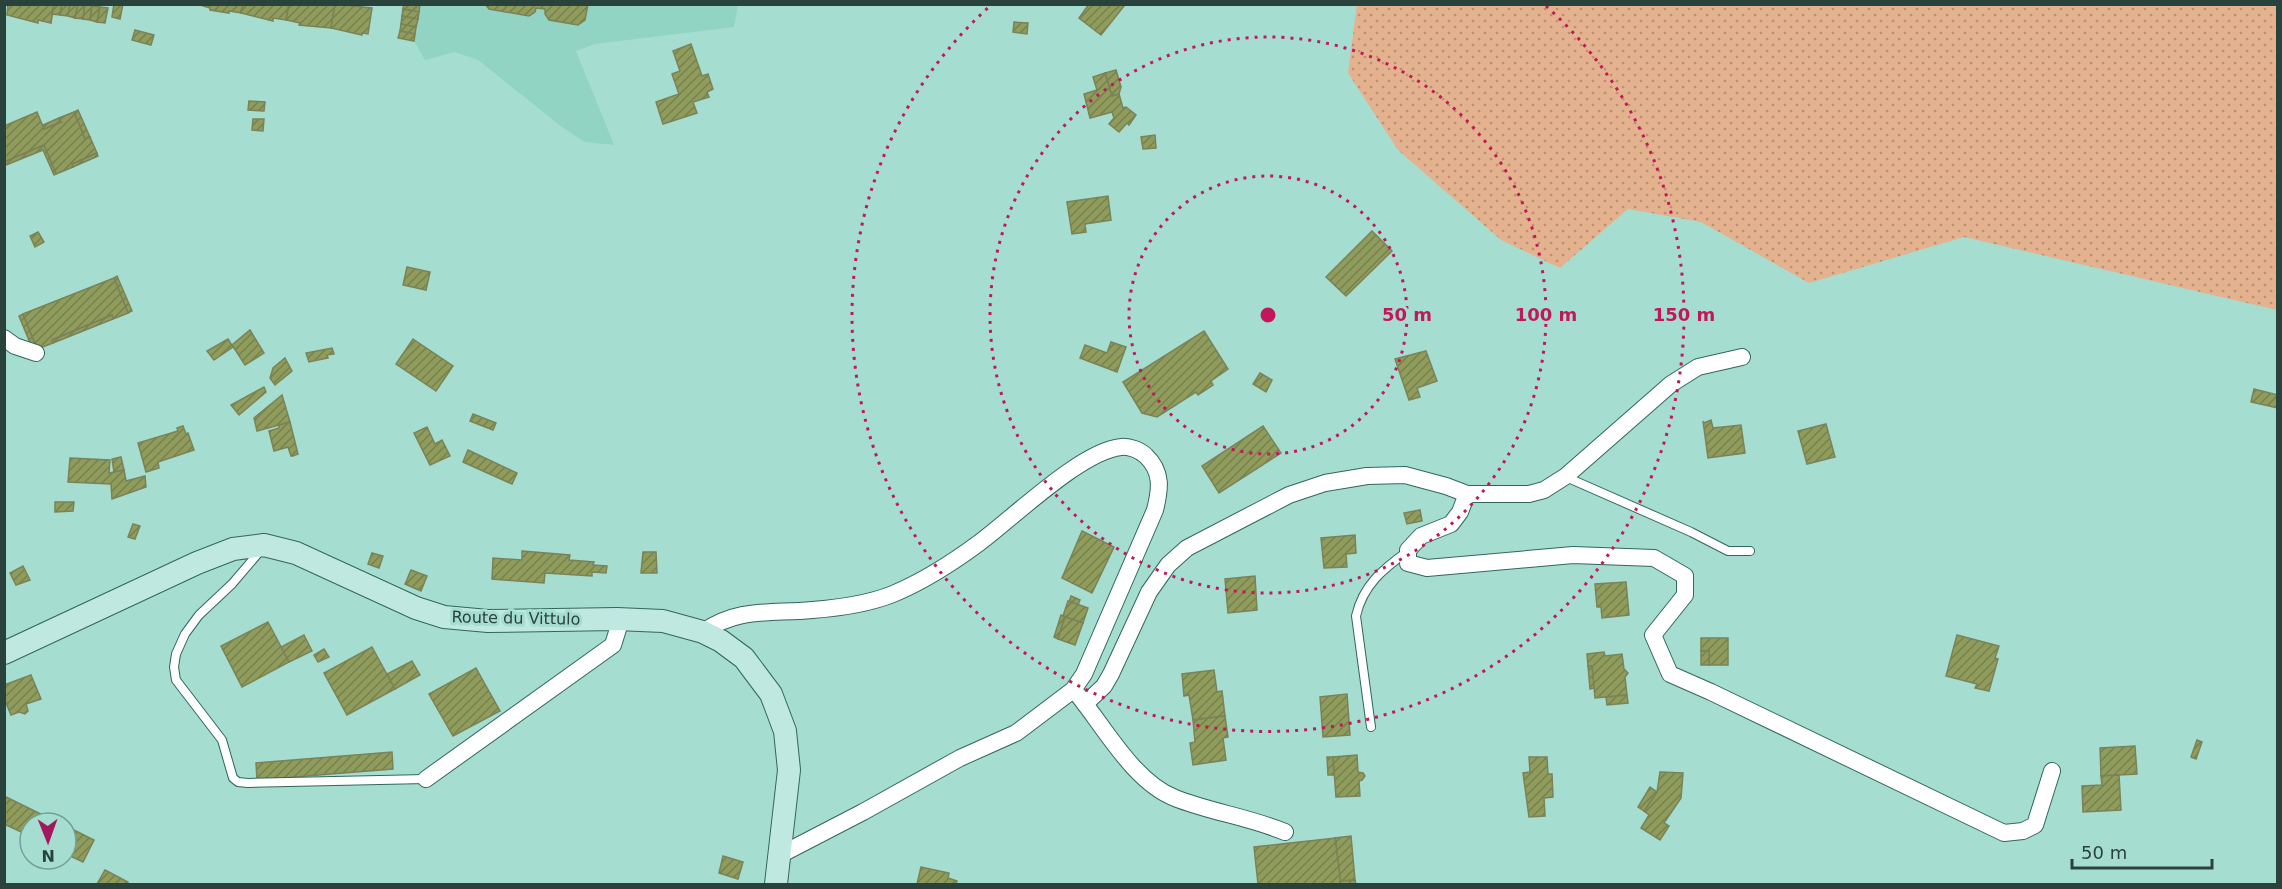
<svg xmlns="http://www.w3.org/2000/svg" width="2282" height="889" font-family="'DejaVu Sans',sans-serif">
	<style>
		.built { fill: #92d4c4 }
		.green { fill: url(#green-dots) }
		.building { fill: url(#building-hatch); stroke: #7a8258; stroke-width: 1.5 }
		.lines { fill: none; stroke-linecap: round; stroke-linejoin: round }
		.lane-casing { stroke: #31675b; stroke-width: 10 }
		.street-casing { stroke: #31675b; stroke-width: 18 }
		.secondary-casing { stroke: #31675b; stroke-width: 24 }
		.lane { stroke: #fff; stroke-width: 8 }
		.street { stroke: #fff; stroke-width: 16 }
		.secondary { stroke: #bfe8e1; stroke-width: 22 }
		.ring { fill: none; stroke: #c2185b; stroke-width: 3; stroke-dasharray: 3 6 }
		.labels { text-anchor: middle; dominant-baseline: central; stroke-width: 6; stroke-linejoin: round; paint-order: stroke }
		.street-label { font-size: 16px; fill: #2a423c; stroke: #a5ded0 }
		.centre { fill: #c2185b; stroke: #a5ded0; stroke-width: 3 }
		.ring-label { font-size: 18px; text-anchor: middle; font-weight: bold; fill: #c2185b; stroke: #a5ded0; stroke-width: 6; stroke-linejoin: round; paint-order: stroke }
	</style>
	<defs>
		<pattern id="green-dots" width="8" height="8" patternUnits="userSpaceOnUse" patternTransform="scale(1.5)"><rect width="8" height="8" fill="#e4b28e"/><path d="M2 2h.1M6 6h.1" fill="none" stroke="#b99275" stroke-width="1.8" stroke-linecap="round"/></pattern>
		<pattern id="building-hatch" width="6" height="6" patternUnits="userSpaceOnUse" patternTransform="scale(1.5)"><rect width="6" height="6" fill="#909c5c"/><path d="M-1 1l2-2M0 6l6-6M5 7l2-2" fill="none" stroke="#76814d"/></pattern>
	</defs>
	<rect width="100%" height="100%" fill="#a5ded0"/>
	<polygon class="built" points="420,5 738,5 734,27 595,44 576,51 614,145 585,142 562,127 478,60 455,52 425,60 414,41"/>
	<polygon class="green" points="1357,4 2277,5 2277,310 1964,237 1809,283 1701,222 1628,209 1560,268 1501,240 1398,150 1348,73"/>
	<g class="building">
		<polygon points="8,4 54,4 51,23 38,20 38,23 7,15"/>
		<polygon points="54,4 62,4 60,15 52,14"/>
		<polygon points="62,4 70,4 68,16 60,15"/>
		<polygon points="70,4 78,4 75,18 68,16"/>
		<polygon points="78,4 85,4 83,19 75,18"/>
		<polygon points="85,4 92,6 90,20 83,19"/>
		<polygon points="114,4 123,4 120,19 112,17"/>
		<polygon points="197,4 243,4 241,13 229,11 229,13 210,10 210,8"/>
		<polygon points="243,4 289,4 286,20 273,18 273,21 241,13"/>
		<polygon points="289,4 335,4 331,28 299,25 300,23 286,20"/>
		<polygon points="335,4 372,8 368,34 362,33 362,35 331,28"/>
		<polygon points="404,4 420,4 419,12 403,9"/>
		<polygon points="485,4 588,4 585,20 578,25 549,20 545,14 545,9 536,8 535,12 529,16 489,9"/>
		<polygon points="1089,4 1122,4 1124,6 1101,35 1079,18"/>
		<polygon points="92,6 100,7 97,22 90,20"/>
		<polygon points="100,7 108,8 105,23 97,22"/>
		<polygon points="403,9 419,12 418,19 402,16"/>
		<polygon points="402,16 418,19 416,27 401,24"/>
		<polygon points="1014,22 1028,23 1027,34 1013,32"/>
		<polygon points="401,24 416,27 415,34 400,31"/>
		<polygon points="135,30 154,35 151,45 132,40"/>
		<polygon points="400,31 415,34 414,41 398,38"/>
		<polygon points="691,44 702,76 708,74 713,89 707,92 709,97 693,102 697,113 663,124 656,102 679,94 672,74 680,71 673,51"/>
		<polygon points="1116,70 1121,87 1119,94 1112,96 1105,73"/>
		<polygon points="1105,73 1112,96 1119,94 1123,108 1126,107 1136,115 1129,125 1127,123 1119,132 1109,124 1114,118 1112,112 1090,118 1084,94 1097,90 1093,77"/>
		<polygon points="249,101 265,102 264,111 248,110"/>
		<polygon points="78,110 90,137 85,139 74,112"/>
		<polygon points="37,112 44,129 61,122 59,118 74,112 85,139 90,137 97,153 72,164 73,167 56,174 44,145 4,162 4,126"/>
		<polygon points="59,118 61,122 44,129 43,125"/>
		<polygon points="253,119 264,119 263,131 252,130"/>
		<polygon points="1155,135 1156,148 1143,149 1141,137"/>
		<polygon points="44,145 56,174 54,175 43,150 4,166 4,162"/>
		<polygon points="97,153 98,156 73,167 72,164"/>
		<polygon points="1108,196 1111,220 1085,224 1086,232 1072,234 1067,202"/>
		<polygon points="1372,231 1392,251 1346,296 1326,277"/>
		<polygon points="38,232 44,242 35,247 30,236"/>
		<polygon points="407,267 430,272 426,290 403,285"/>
		<polygon points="117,276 132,311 128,313 114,278"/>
		<polygon points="114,278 128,313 113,319 112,315 52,340 53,343 37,349 23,314"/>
		<polygon points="23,314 37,349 33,350 19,316"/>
		<polygon points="112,315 113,319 53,343 52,340"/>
		<polygon points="250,330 264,353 245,365 232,345"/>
		<polygon points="1204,331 1228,369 1211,381 1213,385 1198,395 1196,392 1157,417 1142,413 1123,382"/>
		<polygon points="228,339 233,347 214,360 207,351"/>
		<polygon points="413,339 453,366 436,391 396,364"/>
		<polygon points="1111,342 1126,347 1117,372 1080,358 1085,345 1107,353"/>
		<polygon points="332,348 334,354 327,355 328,358 309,362 306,353"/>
		<polygon points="1426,351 1437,381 1417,388 1420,397 1409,400 1395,359"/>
		<polygon points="285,358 292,371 275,385 270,378 273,368"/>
		<polygon points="1260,373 1272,380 1266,392 1253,384"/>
		<polygon points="264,387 266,392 239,415 231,405"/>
		<polygon points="2254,389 2278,395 2278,408 2251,402"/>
		<polygon points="282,395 290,422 257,431 254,418"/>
		<polygon points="473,414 496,423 493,430 470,421"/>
		<polygon points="1711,420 1713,428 1741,425 1745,453 1708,458 1703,421 1704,423"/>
		<polygon points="290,422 298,454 293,456 291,456 288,447 274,451 269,431 279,428 279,425"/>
		<polygon points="1826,424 1835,457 1807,464 1798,431"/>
		<polygon points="183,426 186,434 188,433 194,450 158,462 159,468 146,472 138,443 178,431 177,428"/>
		<polygon points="1263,426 1281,453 1219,493 1202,466"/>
		<polygon points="427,427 435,444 442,440 450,456 430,465 414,433"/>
		<polygon points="468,450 517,473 512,484 463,462"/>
		<polygon points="121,457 124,470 114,472 112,459"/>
		<polygon points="70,458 110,460 109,473 124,470 126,481 145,476 146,487 112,499 111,484 68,482"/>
		<polygon points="55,502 74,502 73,511 55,512"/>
		<polygon points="1420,510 1422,521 1407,524 1404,513"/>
		<polygon points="133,524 140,526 135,539 128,537"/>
		<polygon points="1082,531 1114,547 1092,593 1062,578"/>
		<polygon points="1355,535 1356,553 1346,554 1347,567 1324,568 1321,538"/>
		<polygon points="522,551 570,555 569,560 594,562 593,565 607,566 606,573 592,572 592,576 545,573 544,583 492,579 493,558 522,560"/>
		<polygon points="643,552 656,552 657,573 641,573"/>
		<polygon points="372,553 383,556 379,568 368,564"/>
		<polygon points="23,566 30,580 16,585 10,573"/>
		<polygon points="411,570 427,576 421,591 405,584"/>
		<polygon points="1255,576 1257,610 1228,613 1225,579"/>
		<polygon points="1626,582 1629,615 1602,618 1601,607 1597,607 1595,584"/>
		<polygon points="1071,596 1080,600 1078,605 1069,602"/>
		<polygon points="1068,601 1088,608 1083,623 1063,616"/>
		<polygon points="1061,615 1065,617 1058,639 1054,637"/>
		<polygon points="1065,617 1083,623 1075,645 1058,639"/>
		<polygon points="268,622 289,662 242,687 221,646"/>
		<polygon points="304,635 312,651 289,662 281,647"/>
		<polygon points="1957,635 1999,646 1995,658 1998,659 1989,691 1975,688 1977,684 1946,676"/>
		<polygon points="1701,638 1728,638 1728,665 1709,665 1709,651 1701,651"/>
		<polygon points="372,647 395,689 347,715 324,673"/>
		<polygon points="324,649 329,657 318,662 314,655"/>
		<rect x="1701" y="651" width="8" height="14"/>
		<polygon points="1604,652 1605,656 1622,654 1624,669 1628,673 1625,677 1627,695 1595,698 1592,666 1588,666 1587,654"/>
		<polygon points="412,661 420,675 395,689 387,674"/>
		<polygon points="1588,666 1592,666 1594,688 1590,689"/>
		<polygon points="476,668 500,711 453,736 429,694"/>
		<polygon points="1214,670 1217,692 1222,691 1225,716 1193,720 1189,695 1184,696 1182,674"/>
		<polygon points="31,675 41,699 26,704 28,711 25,714 19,712 11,715 4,698 4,685"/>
		<polygon points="1347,694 1350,735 1323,737 1320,697"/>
		<polygon points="1627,695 1628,703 1607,705 1606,697"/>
		<polygon points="1225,716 1228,737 1223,738 1226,760 1193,765 1190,743 1195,742 1193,720"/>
		<polygon points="2197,740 2202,742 2196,759 2191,757"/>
		<polygon points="2135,746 2137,774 2101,776 2100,748"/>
		<polygon points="392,752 393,769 257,780 256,763"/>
		<polygon points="1357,755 1358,772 1363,773 1365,776 1362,780 1359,781 1360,796 1336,797 1333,757"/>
		<polygon points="1327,757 1333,757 1334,775 1328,775"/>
		<polygon points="1529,757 1547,757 1548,774 1552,774 1553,797 1544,798 1545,816 1529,817 1523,773 1530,772"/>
		<polygon points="1660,772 1683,773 1681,798 1664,823 1669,826 1660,840 1641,828 1649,815 1644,811 1657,792"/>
		<polygon points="2119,775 2121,810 2083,812 2082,786 2102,785 2101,776"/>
		<polygon points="1650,787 1657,792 1644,811 1638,807"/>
		<polygon points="4,796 59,823 30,823 30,836 4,824"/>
		<polygon points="66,826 94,840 83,862 66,854"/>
		<polygon points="1351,836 1355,880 1340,881 1335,838"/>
		<polygon points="1335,838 1341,884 1258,884 1254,847"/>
		<polygon points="723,856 743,862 738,879 719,873"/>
		<polygon points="921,867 949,873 948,878 957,881 956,884 917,884"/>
		<polygon points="105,870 128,882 127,884 97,884"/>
		<polygon points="1355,880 1356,884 1341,884 1340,881"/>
	</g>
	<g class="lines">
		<defs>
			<g id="lane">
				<polyline points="1566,477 1691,532 1728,551 1750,551"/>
				<polyline points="261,550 232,584 199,615 185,634 176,654 174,667 176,680 222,740 233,778 238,782 248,783 426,779"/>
				<path d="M1371 727 1356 616C1363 585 1383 569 1408 551"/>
			</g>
			<g id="street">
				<polyline points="4,338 15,346 36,353"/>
				<polyline points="1467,494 1460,512 1451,524 1421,536 1408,550 1408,563 1427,568 1573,555 1654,558 1685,576 1685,595 1653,635 1670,674 1711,692 2004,833 2023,831 2035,825 2052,771"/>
				<path d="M703 632C738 607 772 614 812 610 839 608 868 604 893 594 924 581 952 563 979 543 1013 518 1081 451 1121 447 1129 446 1140 450 1146 456 1163 472 1160 490 1155 510L1084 674 1073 690 1016 733 960 758 863 812 780 855"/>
				<path d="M1078 695C1105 728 1134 782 1175 798 1210 812 1249 817 1285 832"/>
				<polyline points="1085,704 1104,686 1111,674 1149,592 1168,565 1187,548 1289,495 1325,483 1367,476 1405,475 1446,486 1467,494 1529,494 1544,490 1566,476 1671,384 1698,367 1742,357"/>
				<polyline points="426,779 613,645 618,629 617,619"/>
			</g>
			<polyline id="secondary" points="4,653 197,563 233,549 264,545 296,553 416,608 444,617 488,621 617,619 663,621 703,632 721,641 744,658 771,694 785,731 789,770 776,884"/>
		</defs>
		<use href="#lane" class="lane-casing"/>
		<use href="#street" class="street-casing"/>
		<use href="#secondary" class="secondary-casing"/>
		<use href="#lane" class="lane"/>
		<use href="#street" class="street"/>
		<use href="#secondary" class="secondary"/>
	</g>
	<g class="ring">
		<circle cx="1268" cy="315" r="139"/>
		<circle cx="1268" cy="315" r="278"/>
		<path d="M1546 6A416 416 0 1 1 990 6"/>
	</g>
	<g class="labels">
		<g class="street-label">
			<text transform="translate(516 618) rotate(1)">Route du Vittulo</text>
		</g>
	</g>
	<circle cx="1268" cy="315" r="9" class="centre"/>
	<g class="ring-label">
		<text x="1407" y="321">50 m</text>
		<text x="1546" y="321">100 m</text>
		<text x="1684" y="321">150 m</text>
	</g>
	<rect width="2282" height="889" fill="none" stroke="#2a423c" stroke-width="12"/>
	<g transform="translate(48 841) rotate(179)"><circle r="28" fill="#a5ded0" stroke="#74a095" stroke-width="1.5"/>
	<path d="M0-4.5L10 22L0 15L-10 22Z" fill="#a4185e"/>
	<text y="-9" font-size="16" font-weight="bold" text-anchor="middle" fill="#2a423c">N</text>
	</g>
	<path d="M2072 859v9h140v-9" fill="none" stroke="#2a423c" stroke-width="3"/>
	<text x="2081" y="859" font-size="18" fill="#2a423c" stroke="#a5ded0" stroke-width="4.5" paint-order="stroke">50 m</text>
</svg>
